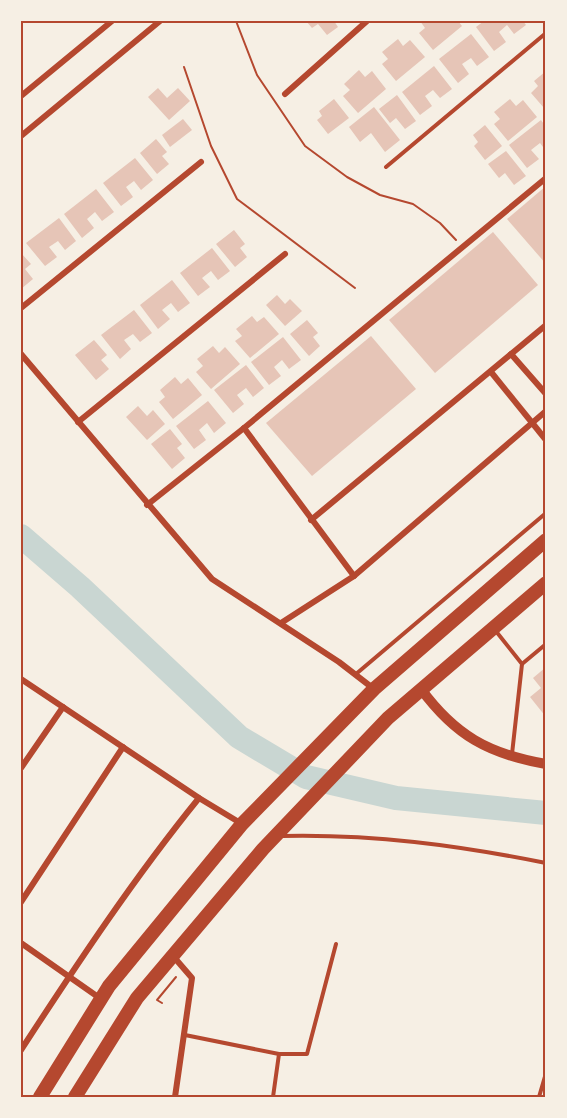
<svg xmlns="http://www.w3.org/2000/svg" width="567" height="1118" font-family="'Varela Round',sans-serif">
	<style>
		.lines { fill: none; stroke-linecap: round; stroke-linejoin: round }
		.river { stroke: #c9d6d2; stroke-width: 24 }
		.building { fill: #e6c5b7 }
		.path { stroke: #b5482f; stroke-width: 2 }
		.service { stroke: #b5482f; stroke-width: 4 }
		.minor { stroke: #b5482f; stroke-width: 6 }
		.tertiary { stroke: #b5482f; stroke-width: 10 }
		.primary { stroke: #b5482f; stroke-width: 14 }
		.neatline { fill: none; stroke: #b5482f; stroke-width: 2 }
	</style>
	<rect width="100%" height="100%" fill="#f6efe4"/>
	<g class="lines">
		<polyline class="river" points="21,536 80,587 239,737 306,777 396,798 546,813"/>
	</g>
	<g class="building">
		<polygon points="306,21 334,21 338,27 327,35 318,24 312,28"/>
		<polygon points="420,21 458,21 462,26 433,50 419,33 425,28"/>
		<polygon points="484,21 523,21 526,25 514,34 507,25 499,32 506,42 494,51 476,27"/>
		<polygon points="471,34 489,57 477,66 471,58 462,64 469,74 458,83 439,59"/>
		<polygon points="398,39 403,46 410,40 425,57 396,81 382,64 388,59 382,52"/>
		<polygon points="434,66 452,89 440,98 433,90 425,96 432,106 420,115 402,92"/>
		<polygon points="359,70 365,77 372,71 386,89 358,113 343,96 350,90 344,84"/>
		<polygon points="546,71 546,106 544,108 531,93 538,86 534,81"/>
		<polygon points="158,88 167,98 178,88 190,101 169,120 148,97"/>
		<polygon points="397,95 416,121 405,129 396,118 390,123 379,109"/>
		<polygon points="334,99 349,118 328,134 317,120 322,116 319,111"/>
		<polygon points="510,99 516,106 523,100 537,117 508,141 494,124 500,119 494,112"/>
		<polygon points="374,107 400,140 385,152 371,133 360,142 349,127"/>
		<polygon points="183,119 192,130 170,147 162,135"/>
		<polygon points="541,120 546,127 546,151 540,143 531,150 539,159 527,168 509,145"/>
		<polygon points="485,125 502,146 485,160 474,146 478,142 473,135"/>
		<polygon points="156,139 167,152 162,156 169,164 157,174 140,153"/>
		<polygon points="506,151 526,176 514,185 505,173 499,178 488,164"/>
		<polygon points="135,158 153,180 141,190 134,181 126,187 133,197 121,206 103,183"/>
		<polygon points="546,186 546,264 507,219"/>
		<polygon points="96,189 114,212 102,221 95,212 87,219 94,228 82,238 64,214"/>
		<polygon points="59,218 76,241 65,250 58,241 49,247 57,257 45,266 26,243"/>
		<polygon points="234,230 245,244 240,248 247,257 235,267 216,244"/>
		<polygon points="493,232 538,285 435,373 389,320"/>
		<polygon points="212,248 230,271 218,280 211,271 202,278 210,287 198,296 180,273"/>
		<polygon points="21,253 31,264 25,269 33,279 21,289"/>
		<polygon points="172,280 190,303 178,312 171,303 162,310 170,319 158,329 140,305"/>
		<polygon points="277,295 285,304 290,299 302,311 285,326 266,305"/>
		<polygon points="134,310 152,333 140,342 133,334 124,340 131,349 120,359 101,335"/>
		<polygon points="252,316 257,322 264,317 279,334 250,358 235,341 242,336 236,329"/>
		<polygon points="307,320 318,333 313,337 320,346 309,356 290,334"/>
		<polygon points="371,336 416,389 312,476 266,423"/>
		<polygon points="283,337 301,360 289,369 282,360 274,367 281,376 269,385 251,362"/>
		<polygon points="94,340 107,355 101,360 109,369 96,380 75,355"/>
		<polygon points="213,346 219,353 225,347 240,364 211,389 196,372 203,366 197,359"/>
		<polygon points="246,365 264,388 253,397 246,388 237,395 244,404 233,413 214,390"/>
		<polygon points="175,377 181,384 188,378 202,395 173,419 159,402 165,397 160,390"/>
		<polygon points="208,401 226,423 214,433 207,423 199,430 206,440 194,449 176,426"/>
		<polygon points="138,406 147,416 153,410 165,424 147,440 126,417"/>
		<polygon points="170,429 182,444 177,448 185,458 172,469 151,444"/>
		<polygon points="546,667 546,717 530,697 541,688 533,678"/>
	</g>
	<g class="lines">
		<g class="path">
			<polyline points="236,21 257,75 305,146 347,177 380,195 413,204 440,223 456,240"/>
			<polyline points="184,67 211,146 237,199 355,288"/>
			<polyline points="162,1003 157,1000 176,977"/>
		</g>
		<g class="service">
			<polyline points="386,167 546,33"/>
			<polyline points="495,630 522,664 512,754"/>
			<polyline points="522,664 546,644"/>
			<polyline points="356,674 546,513"/>
			<path d="M282 836C373 834 456 845 546 863"/>
			<polyline points="185,1035 279,1054"/>
			<polyline points="273,1097 279,1054 307,1054 336,944"/>
			<polyline points="539,1097 546,1073"/>
		</g>
		<g class="minor">
			<polyline points="285,94 367,21"/>
			<polyline points="21,96 112,21"/>
			<polyline points="21,136 160,21"/>
			<polyline points="21,308 201,162"/>
			<polyline points="21,354 212,579 339,662 374,689"/>
			<polyline points="511,354 546,394"/>
			<polyline points="491,372 546,440"/>
			<polyline points="78,422 285,254"/>
			<polyline points="244,428 354,576"/>
			<polyline points="147,505 244,428 546,178"/>
			<polyline points="311,520 546,325"/>
			<polyline points="281,623 354,576 546,411"/>
			<polyline points="21,679 199,798 242,824"/>
			<polyline points="21,768 63,707"/>
			<polyline points="21,902 123,747"/>
			<polyline points="21,943 101,999"/>
			<polyline points="173,956 192,978 175,1097"/>
			<path d="M21 1050C77 964 134 878 199 798"/>
		</g>
		<path class="tertiary" d="M421 689C455 735 488 754 546 764"/>
		<g class="primary">
			<polyline points="40,1097 109,986 242,824 374,689 546,540"/>
			<polyline points="75,1097 137,998 263,849 388,718 546,583"/>
		</g>
	</g>
	<rect width="567" height="1118" fill="none" stroke="#f6efe4" stroke-width="45"/>
	<rect x="22" y="22" width="522" height="1074" class="neatline"/>
</svg>
